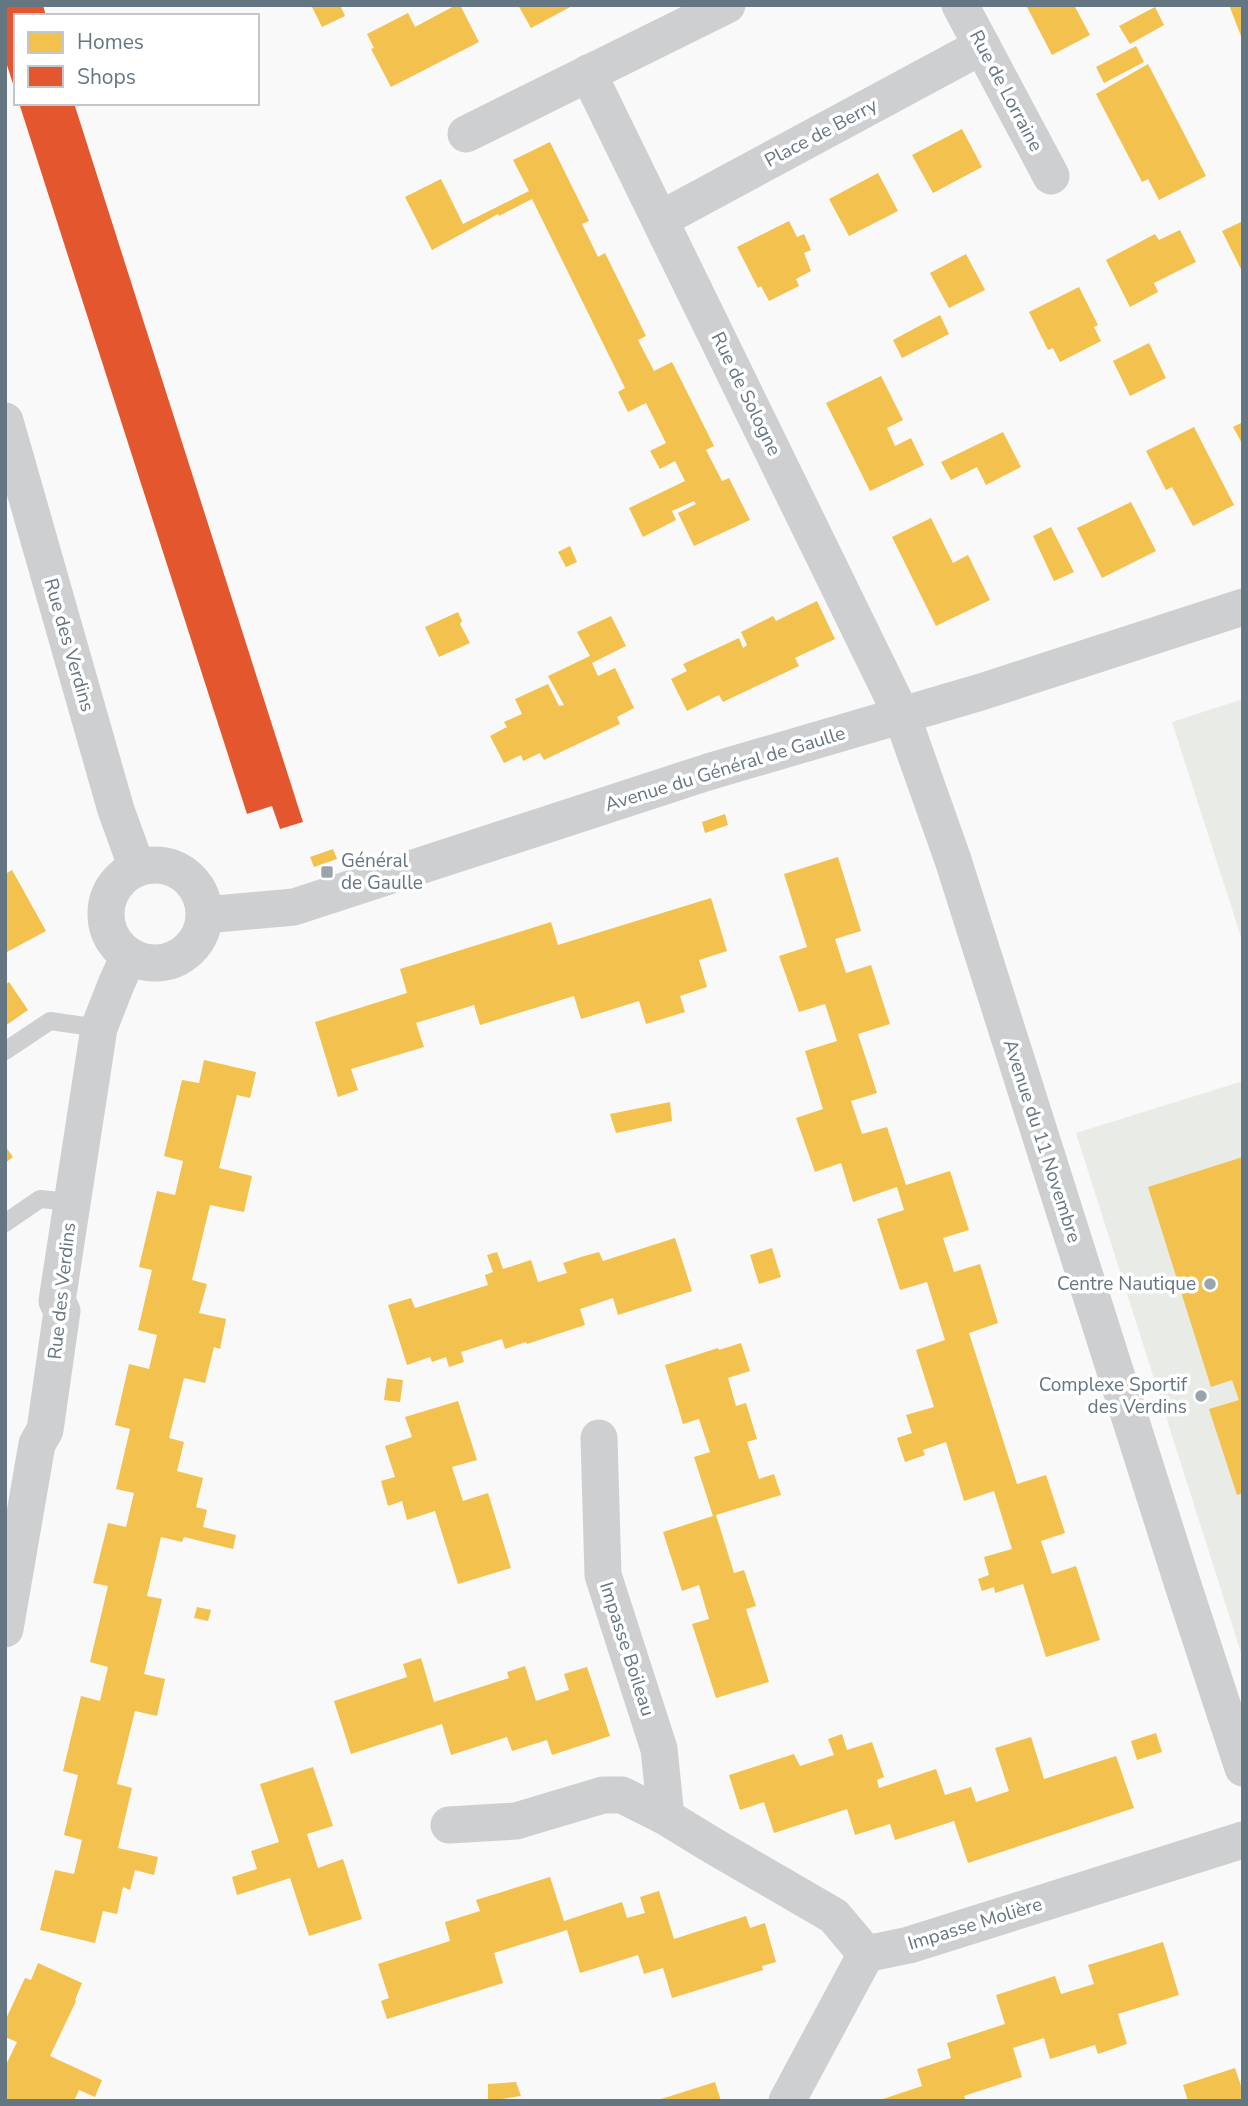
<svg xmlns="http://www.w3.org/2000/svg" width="1248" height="2106" font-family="'Nunito Sans',sans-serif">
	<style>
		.green { fill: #e8ebe6 }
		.homes { fill: #f2c14e }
		.shops { fill: #e4572e }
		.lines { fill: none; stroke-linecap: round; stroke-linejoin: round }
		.lane { stroke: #cecfd0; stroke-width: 18 }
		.street { stroke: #cecfd0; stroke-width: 37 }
		.poi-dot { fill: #99a4ac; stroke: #fff; stroke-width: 2.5 }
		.labels { text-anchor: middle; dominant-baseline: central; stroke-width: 7; stroke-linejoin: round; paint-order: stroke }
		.street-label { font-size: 19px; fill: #657683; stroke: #fff }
		.poi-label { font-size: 19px; fill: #657683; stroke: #fff; text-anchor: end }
	</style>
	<rect width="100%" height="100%" fill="#f9f9f9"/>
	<g class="green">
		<polygon points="1243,699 1243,943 1172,722"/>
		<polygon points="1243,1081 1243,1659 1076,1133"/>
	</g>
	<g class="homes">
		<polygon points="311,5 340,5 345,16 322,27"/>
		<polygon points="456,5 460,5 479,42 391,87 371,49 374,48 367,34 408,13 415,27"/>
		<polygon points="518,5 574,5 531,28"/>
		<polygon points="1026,5 1074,5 1090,35 1052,55"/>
		<polygon points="1229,5 1243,5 1243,35 1241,36"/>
		<polygon points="1155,7 1164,25 1130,44 1119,26"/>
		<polygon points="1136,46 1144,62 1104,83 1096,67"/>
		<polygon points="1148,64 1206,176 1159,200 1148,179 1142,182 1096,94"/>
		<polygon points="962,129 982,167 933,193 912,155"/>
		<polygon points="550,142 589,221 582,224 598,257 605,253 646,336 638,340 654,371 672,362 714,446 706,450 722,481 729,478 750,520 694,546 678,513 696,504 694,501 672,511 676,520 643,537 629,508 685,481 675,461 660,469 650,451 666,443 646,403 628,412 618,392 625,388 532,199 499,216 498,214 432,250 405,197 441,179 463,224 529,191 513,160"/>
		<polygon points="878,173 898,211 849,236 829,199"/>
		<polygon points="789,221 797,237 804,234 811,250 804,253 811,271 796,279 799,286 769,301 761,286 758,288 737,247"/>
		<polygon points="1243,221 1243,273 1222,231"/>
		<polygon points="1180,230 1196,262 1154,283 1158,292 1130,307 1106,260 1155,234 1159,240"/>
		<polygon points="966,254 985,290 949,308 930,273"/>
		<polygon points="1079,287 1098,325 1094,327 1101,341 1060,362 1053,348 1048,350 1029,312"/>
		<polygon points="940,315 949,334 902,358 893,340"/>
		<polygon points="1149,343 1166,378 1130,396 1113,361"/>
		<polygon points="881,376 903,420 887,428 895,446 911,438 924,465 870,491 826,403"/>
		<polygon points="1243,422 1243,445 1233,427"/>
		<polygon points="1194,427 1234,505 1193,526 1172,487 1166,490 1146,451"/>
		<polygon points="1003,432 1021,467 986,485 977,467 951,480 941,462"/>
		<polygon points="1131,502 1156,551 1102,578 1077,528"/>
		<polygon points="931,518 953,563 968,555 990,600 936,626 892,537"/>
		<polygon points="1051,527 1074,572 1054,581 1033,536"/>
		<polygon points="570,546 577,562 566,567 558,552"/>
		<polygon points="817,601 835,639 795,658 799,666 723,702 719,695 687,711 671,679 687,671 683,664 739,638 743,648 747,645 741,632 773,616 776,621"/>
		<polygon points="458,612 462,621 460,624 470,643 439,657 425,627"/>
		<polygon points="611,616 626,646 592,663 598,676 615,668 634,708 617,717 620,724 544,760 540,753 523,761 521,755 504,763 490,736 507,727 504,722 522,714 515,699 548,684 559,706 564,705 548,676 590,656 577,632"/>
		<polygon points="725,814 728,825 705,833 702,822"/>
		<polygon points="333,849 337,859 314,867 310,857"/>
		<polygon points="838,857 861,931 835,939 846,973 871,965 890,1024 858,1034 877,1093 851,1101 862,1134 887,1127 906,1185 950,1171 969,1230 943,1238 954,1272 980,1264 998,1323 969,1333 1017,1484 1046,1475 1065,1533 1041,1541 1052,1574 1076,1566 1100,1640 1046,1657 1023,1584 995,1593 994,1587 982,1591 978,1579 989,1575 984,1557 1012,1549 994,1491 964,1501 946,1442 923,1450 925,1455 905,1462 897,1438 912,1433 906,1415 934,1407 916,1350 945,1340 927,1282 900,1290 877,1219 904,1210 897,1187 853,1202 841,1163 815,1172 796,1118 823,1109 805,1051 837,1041 825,1004 799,1012 779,956 807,947 784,874"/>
		<polygon points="12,870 46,931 5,953 5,874"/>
		<polygon points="711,898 727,951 699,960 707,987 680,996 685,1012 646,1024 639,1001 581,1019 574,996 480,1025 474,1005 416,1023 424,1047 351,1069 358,1090 338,1097 315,1022 407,993 400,969 551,922 558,945"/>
		<polygon points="9,982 28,1010 5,1026 5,985"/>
		<polygon points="204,1060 256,1072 250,1098 237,1095 219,1168 252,1176 244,1212 210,1205 192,1280 207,1284 199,1313 226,1319 220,1349 214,1347 205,1383 184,1378 169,1438 184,1442 177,1471 203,1478 196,1507 207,1510 203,1527 236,1535 233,1549 184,1537 182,1542 161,1537 147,1596 162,1599 144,1674 165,1679 157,1716 135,1711 117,1784 132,1788 118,1848 158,1857 154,1875 135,1870 130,1890 123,1887 117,1914 103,1911 95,1943 40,1930 55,1870 74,1874 82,1840 64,1835 78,1775 63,1771 81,1696 100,1701 108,1667 90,1662 108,1586 93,1583 108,1523 126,1527 134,1493 116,1489 130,1429 115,1425 129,1364 149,1369 157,1335 138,1330 152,1270 139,1267 157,1191 175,1195 183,1161 164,1156 182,1080 199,1083"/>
		<polygon points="670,1102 672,1121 616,1133 610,1114"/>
		<polygon points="5,1146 13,1157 5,1163"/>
		<polygon points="1243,1157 1243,1493 1237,1495 1209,1409 1239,1400 1232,1380 1211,1387 1148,1187"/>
		<polygon points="675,1238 692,1291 618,1315 613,1298 580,1309 585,1325 527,1344 526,1342 505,1349 502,1339 461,1352 464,1362 449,1367 446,1357 432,1362 430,1357 407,1365 388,1305 411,1298 415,1308 488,1285 485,1275 493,1272 487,1255 497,1252 503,1269 531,1260 538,1282 567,1273 563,1263 581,1257 599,1252 603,1261"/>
		<polygon points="772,1248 781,1277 759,1284 750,1255"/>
		<polygon points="741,1343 750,1371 728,1378 736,1406 746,1403 757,1439 747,1442 759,1479 774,1474 781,1495 716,1515 734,1573 744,1570 756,1606 746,1609 769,1682 716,1698 692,1624 709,1619 699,1585 682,1591 663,1532 713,1516 694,1457 710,1452 699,1419 683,1424 665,1365 718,1348 719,1350"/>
		<polygon points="387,1378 403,1380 400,1402 384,1400"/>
		<polygon points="458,1401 477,1460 452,1467 463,1501 488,1493 511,1568 458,1584 435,1511 407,1520 402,1501 388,1506 381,1481 395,1477 385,1446 412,1437 405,1417"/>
		<polygon points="197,1607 211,1610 208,1621 194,1618"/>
		<polygon points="421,1658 434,1702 509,1678 507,1672 525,1666 536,1701 569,1690 564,1674 587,1667 610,1736 552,1755 547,1740 512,1751 507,1737 451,1755 442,1724 351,1754 334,1701 407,1677 403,1664"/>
		<polygon points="1156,1733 1162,1752 1137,1760 1131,1741"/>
		<polygon points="842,1734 847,1750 872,1742 884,1777 877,1780 879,1788 936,1769 945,1795 971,1787 976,1802 1009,1791 995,1748 1031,1737 1044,1779 1116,1756 1134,1808 968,1863 954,1821 895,1840 890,1824 855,1835 847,1809 774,1833 764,1802 740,1810 729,1775 794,1754 800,1766 834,1755 828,1739"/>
		<polygon points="313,1767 333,1826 307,1834 318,1868 343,1859 362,1919 309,1936 290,1878 237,1895 232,1877 257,1869 251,1851 279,1842 260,1784"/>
		<polygon points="550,1877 564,1921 622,1902 627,1918 645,1913 640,1897 659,1891 674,1939 746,1916 750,1928 765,1923 776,1962 762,1966 763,1970 672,1998 663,1968 644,1974 638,1955 580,1973 567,1930 494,1953 503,1983 387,2019 381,2001 389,1998 378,1964 450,1941 445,1922 480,1911 476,1900"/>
		<polygon points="1163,1942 1179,1995 1118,2014 1127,2044 1098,2054 1095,2045 1050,2059 1044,2038 1013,2048 1022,2077 964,2096 966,2101 877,2101 922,2086 917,2069 951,2058 947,2043 1005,2024 996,1995 1055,1976 1061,1994 1094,1984 1088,1965"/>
		<polygon points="38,1963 82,1983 75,2000 76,2001 50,2056 102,2080 95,2097 79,2090 74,2101 5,2101 5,2067 17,2042 5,2037 5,2021 25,1978 31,1980"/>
		<polygon points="1235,2068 1243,2092 1243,2101 1188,2101 1183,2085"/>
		<polygon points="516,2082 521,2096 488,2101 488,2084"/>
		<polygon points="715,2082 721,2101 658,2101 658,2100"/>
	</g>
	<g class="shops">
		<polygon points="5,5 43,5 46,16 16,16 15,90 5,59"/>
		<polygon points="19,103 74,103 303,822 280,829 272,806 247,814"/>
	</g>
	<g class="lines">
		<g class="lane">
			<polyline points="5,1051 50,1021 99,1028"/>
			<polyline points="5,1223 40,1199 72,1202"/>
		</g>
		<g class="street">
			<polyline points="960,5 1051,176"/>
			<polyline points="588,73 902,716 953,860 1182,1582 1243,1768"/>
			<polyline points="466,134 727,5"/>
			<polyline points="661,219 982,46"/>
			<polyline points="5,421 116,810 137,868"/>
			<circle cx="155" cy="914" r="49"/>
			<polyline points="205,915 294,907 708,772 981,692 1243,607"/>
			<polyline points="599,1438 603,1575 659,1749 666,1817 710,1844 834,1916 866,1954"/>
			<polyline points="5,1629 37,1444 45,1430 62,1311 57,1301 99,1028 117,982 129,956"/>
			<polyline points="449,1825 516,1821 603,1795 622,1795 666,1817"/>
			<polyline points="787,2101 866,1954 909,1945 1243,1840"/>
		</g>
	</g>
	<g class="poi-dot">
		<rect x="320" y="865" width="14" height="14" rx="3.5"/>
		<circle cx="1210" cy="1284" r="7"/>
		<circle cx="1201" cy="1396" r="7"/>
	</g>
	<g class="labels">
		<g class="street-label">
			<text transform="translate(1006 91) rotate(62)">Rue de Lorraine</text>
			<text transform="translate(821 133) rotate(-28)">Place de Berry</text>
			<text transform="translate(746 394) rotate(64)">Rue de Sologne</text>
			<text transform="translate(69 645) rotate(74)">Rue des Verdins</text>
			<text transform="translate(725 769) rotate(-17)">Avenue du Général de Gaulle</text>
			<text transform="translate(1042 1141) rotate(72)">Avenue du 11 Novembre</text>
			<text transform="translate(62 1291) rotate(-84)">Rue des Verdins</text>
			<text transform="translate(627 1649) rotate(72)">Impasse Boileau</text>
			<text transform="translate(975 1924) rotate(-17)">Impasse Molière</text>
		</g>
		<g class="poi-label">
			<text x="341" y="861" text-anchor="start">Général<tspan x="341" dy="22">de Gaulle</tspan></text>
			<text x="1196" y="1284">Centre Nautique</text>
			<text x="1187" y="1385">Complexe Sportif<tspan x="1187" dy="22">des Verdins</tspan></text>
		</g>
	</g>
	<rect width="1248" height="2106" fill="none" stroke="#657683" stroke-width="14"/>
	<rect x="14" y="14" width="245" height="91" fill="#ffffff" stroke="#c1c8cd" stroke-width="2"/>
	<rect x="28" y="32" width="35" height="21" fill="#f2c14e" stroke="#c1c8cd" stroke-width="2"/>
	<text x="77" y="49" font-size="21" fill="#657683">Homes</text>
	<rect x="28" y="66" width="35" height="21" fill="#e4572e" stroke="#c1c8cd" stroke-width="2"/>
	<text x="77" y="84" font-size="21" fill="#657683">Shops</text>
</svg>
